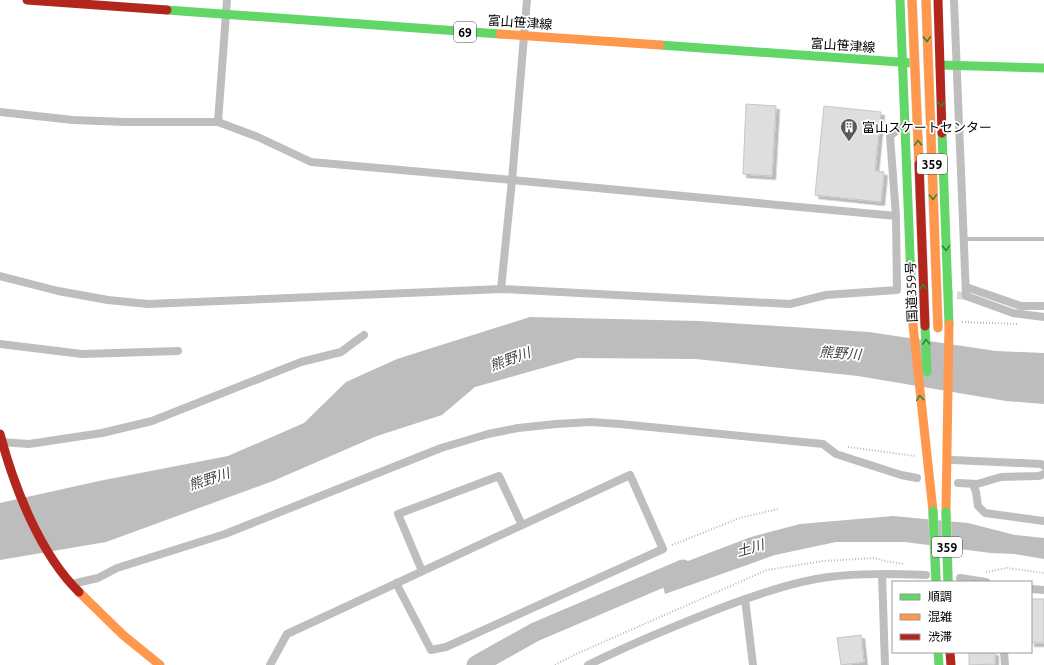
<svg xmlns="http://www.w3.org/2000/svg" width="1044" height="665" font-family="Ubuntu,'Noto Sans JP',sans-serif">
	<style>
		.water { fill: #bdbdbd }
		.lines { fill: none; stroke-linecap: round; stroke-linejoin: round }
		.river { stroke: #bdbdbd; stroke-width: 19 }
		.building { fill: #dedede; stroke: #c6c6c6; filter: url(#shadow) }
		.street-tunnel { stroke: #d9d9d9; stroke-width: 8; stroke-dasharray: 8 4; stroke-linecap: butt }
		.path { stroke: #b9b9b9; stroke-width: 2; stroke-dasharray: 1 2; stroke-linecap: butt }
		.lane { stroke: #bebebe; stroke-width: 4 }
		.street { stroke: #bebebe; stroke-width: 8 }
		.fast { stroke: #63d668; stroke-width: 9 }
		.slow { stroke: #ff974d; stroke-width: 9 }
		.jam { stroke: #b3261e; stroke-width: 9 }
		.fast-bridge-casing { stroke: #dbdbdb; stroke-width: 10; stroke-linecap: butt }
		.slow-bridge-casing { stroke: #dbdbdb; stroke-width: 10; stroke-linecap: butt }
		.jam-bridge-casing { stroke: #dbdbdb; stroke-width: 10; stroke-linecap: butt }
		.fast-bridge { stroke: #63d668; stroke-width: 9 }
		.slow-bridge { stroke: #ff974d; stroke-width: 9 }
		.jam-bridge { stroke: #b3261e; stroke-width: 9 }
		.oneway { stroke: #3b803e }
		.labels { text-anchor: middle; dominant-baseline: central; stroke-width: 3.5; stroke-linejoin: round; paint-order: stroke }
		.shield { fill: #fff; stroke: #4c4c4c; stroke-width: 1 }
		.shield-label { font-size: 12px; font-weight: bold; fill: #000 }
		.street-label { font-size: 13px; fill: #000; stroke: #fff }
		.poi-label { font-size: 13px; fill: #000; stroke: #fff; text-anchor: start }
		.water-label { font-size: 14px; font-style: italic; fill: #424242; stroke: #fff }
	</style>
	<defs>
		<filter id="shadow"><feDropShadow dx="3.5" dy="3.5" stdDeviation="0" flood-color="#0004"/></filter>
	</defs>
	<rect width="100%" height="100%" fill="#fff"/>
	<g class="water">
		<polygon points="530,317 699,321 869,332 996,351 1044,353 1044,404 1006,401 858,376 696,359 578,358 475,387 442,415 377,436 273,481 106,542 0,560 0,503 99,481 228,456 304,423 346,382 397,359"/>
		<polygon points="893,516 968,523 1015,535 1044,538 1044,559 1015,554 991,553 905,542 836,542 775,555 665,594 659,572 751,537 800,524"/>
	</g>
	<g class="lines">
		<polyline class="river" points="476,665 535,632 683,569"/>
	</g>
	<g class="building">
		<polygon points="746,104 776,106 772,176 743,174"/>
		<polygon points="824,106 881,112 875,171 884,172 881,202 815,195"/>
		<rect x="1031" y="599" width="13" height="44"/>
		<polygon points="861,635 864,662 841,665 837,638"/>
		<polygon points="969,652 995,652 995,664 969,665"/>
	</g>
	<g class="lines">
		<polyline class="street-tunnel" points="945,294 966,296"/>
		<g class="path">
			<polyline points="962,322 1019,324"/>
			<polyline points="848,447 915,456"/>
			<polyline points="672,545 740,518 778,509"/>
			<polyline points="986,572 1007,568 1044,573"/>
			<polyline points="555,665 576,654 767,570 823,561 875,558 884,561 904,564"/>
		</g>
		<polyline class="lane" points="964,239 1044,239"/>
		<g class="street">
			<polyline points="954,0 966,296 1013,313 1044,317"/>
			<polyline points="0,112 73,120 126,122 218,122 258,137 311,162 512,180 896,216"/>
			<polyline points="218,122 227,0"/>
			<polyline points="0,276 58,291 108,300 148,304 501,289 790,304 826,295 897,290 896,216 890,136 905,124"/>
			<polyline points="966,287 1021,306 1044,306"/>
			<polyline points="501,289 512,180 527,0"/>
			<polyline points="0,344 82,354 178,351"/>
			<polyline points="0,442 29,444 102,433 152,421 301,362 341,352 364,335"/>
			<polyline points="953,460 1041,464 1044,466"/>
			<polyline points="958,483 977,484 1001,477 1039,476 1044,474"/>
			<polyline points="973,484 976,492 978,506 985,513 1044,521"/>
			<polyline points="422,571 398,514 499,476 522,525"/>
			<polyline points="882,574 885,665"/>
			<polyline points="960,578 986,582"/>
			<polyline points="72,584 98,578 117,568 225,534 441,448 488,434 518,428 556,424 591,422 620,424 823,444 836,454 901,475 917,478"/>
			<polyline points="1031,589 1044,590"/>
			<polyline points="745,599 753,665"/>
			<polyline points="1004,652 1005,665"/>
			<polyline points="270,665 287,634 630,475 663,549 446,647 431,650 396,583"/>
			<path d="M588 665C633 643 679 624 726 606 759 594 793 582 828 577 860 573 894 574 926 575"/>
		</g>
		<g class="fast">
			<polyline points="900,0 912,305"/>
			<polyline points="167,10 500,34"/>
			<polyline points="660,45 913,63"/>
			<polyline points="940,65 1044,68"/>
			<polyline points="942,133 949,324"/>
			<polyline points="925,326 927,372"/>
			<polyline points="938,652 939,665"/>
		</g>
		<g class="slow">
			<polyline points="500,34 660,45"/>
			<polyline points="912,305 913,325 933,511"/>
			<polyline points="946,512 949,324"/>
			<polyline points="79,592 123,635 160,665"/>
		</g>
		<g class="jam">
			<polyline points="27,0 167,10"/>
			<polyline points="938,0 942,133"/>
			<path d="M0 434C14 487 40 554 79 592"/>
			<polyline points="950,652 951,665"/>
		</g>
		<defs>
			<g id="fast-bridge">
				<polyline points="933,511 936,581"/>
				<polyline points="946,512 948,582"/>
			</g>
			<g id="slow-bridge">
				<polyline points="912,0 919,164"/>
				<polyline points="926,0 938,328"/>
			</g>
			<polyline id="jam-bridge" points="919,164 925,326"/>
		</defs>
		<use href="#fast-bridge" class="fast-bridge-casing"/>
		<use href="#slow-bridge" class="slow-bridge-casing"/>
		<use href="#jam-bridge" class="jam-bridge-casing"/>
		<use href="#fast-bridge" class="fast-bridge"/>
		<use href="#slow-bridge" class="slow-bridge"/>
		<use href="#jam-bridge" class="jam-bridge"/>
	</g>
	<defs><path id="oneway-chevron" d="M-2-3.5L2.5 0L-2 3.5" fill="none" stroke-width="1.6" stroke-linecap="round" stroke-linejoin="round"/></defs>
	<g class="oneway">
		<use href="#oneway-chevron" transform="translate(927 39) rotate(88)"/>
		<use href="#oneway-chevron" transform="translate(941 104) rotate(88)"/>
		<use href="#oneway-chevron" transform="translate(918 143) rotate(-92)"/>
		<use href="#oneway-chevron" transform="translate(933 197) rotate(88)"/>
		<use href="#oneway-chevron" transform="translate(946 248) rotate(88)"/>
		<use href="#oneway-chevron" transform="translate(923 287) rotate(-92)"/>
		<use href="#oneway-chevron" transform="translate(926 342) rotate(-93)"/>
		<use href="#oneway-chevron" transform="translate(920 398) rotate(-96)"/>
	</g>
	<defs>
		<symbol id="building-pin" viewBox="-11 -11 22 30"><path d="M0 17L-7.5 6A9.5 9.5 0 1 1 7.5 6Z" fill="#595959" stroke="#fff"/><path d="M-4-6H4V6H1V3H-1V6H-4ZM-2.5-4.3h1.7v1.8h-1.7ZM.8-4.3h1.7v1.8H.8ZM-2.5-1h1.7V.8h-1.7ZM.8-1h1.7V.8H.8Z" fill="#fff"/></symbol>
	</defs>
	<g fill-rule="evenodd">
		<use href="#building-pin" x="839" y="117" width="20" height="27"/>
	</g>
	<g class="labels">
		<g class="shield">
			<rect x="454" y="22" width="22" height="20" rx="3"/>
			<rect x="917" y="154" width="30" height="20" rx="3"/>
			<rect x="932" y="537" width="30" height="20" rx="3"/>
		</g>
		<g class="shield-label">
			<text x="465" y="32">69</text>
			<text x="932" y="164">359</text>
			<text x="947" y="547">359</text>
		</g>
		<g class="street-label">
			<text transform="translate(520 22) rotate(4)">富山笹津線</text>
			<text transform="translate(843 45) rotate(4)">富山笹津線</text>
			<text transform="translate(911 292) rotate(-92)">国道359号</text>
		</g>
		<g class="poi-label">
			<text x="862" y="127">富山スケートセンター</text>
		</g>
		<g class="water-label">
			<text transform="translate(840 353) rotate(4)">熊野川</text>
			<text transform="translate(510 359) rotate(-20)">熊野川</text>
			<text transform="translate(209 479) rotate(-18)">熊野川</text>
			<text transform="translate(750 548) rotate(-16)">土川</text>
		</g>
	</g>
	<rect x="892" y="581" width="140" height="72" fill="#ffffff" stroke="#999999"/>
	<rect x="900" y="594" width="20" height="6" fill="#63d668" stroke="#999999"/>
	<text x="928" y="601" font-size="12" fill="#000000">順調</text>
	<rect x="900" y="614" width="20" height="6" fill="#ff974d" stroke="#999999"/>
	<text x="928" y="621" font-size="12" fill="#000000">混雑</text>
	<rect x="900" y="634" width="20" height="6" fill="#b3261e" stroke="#999999"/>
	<text x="928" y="641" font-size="12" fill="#000000">渋滞</text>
</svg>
